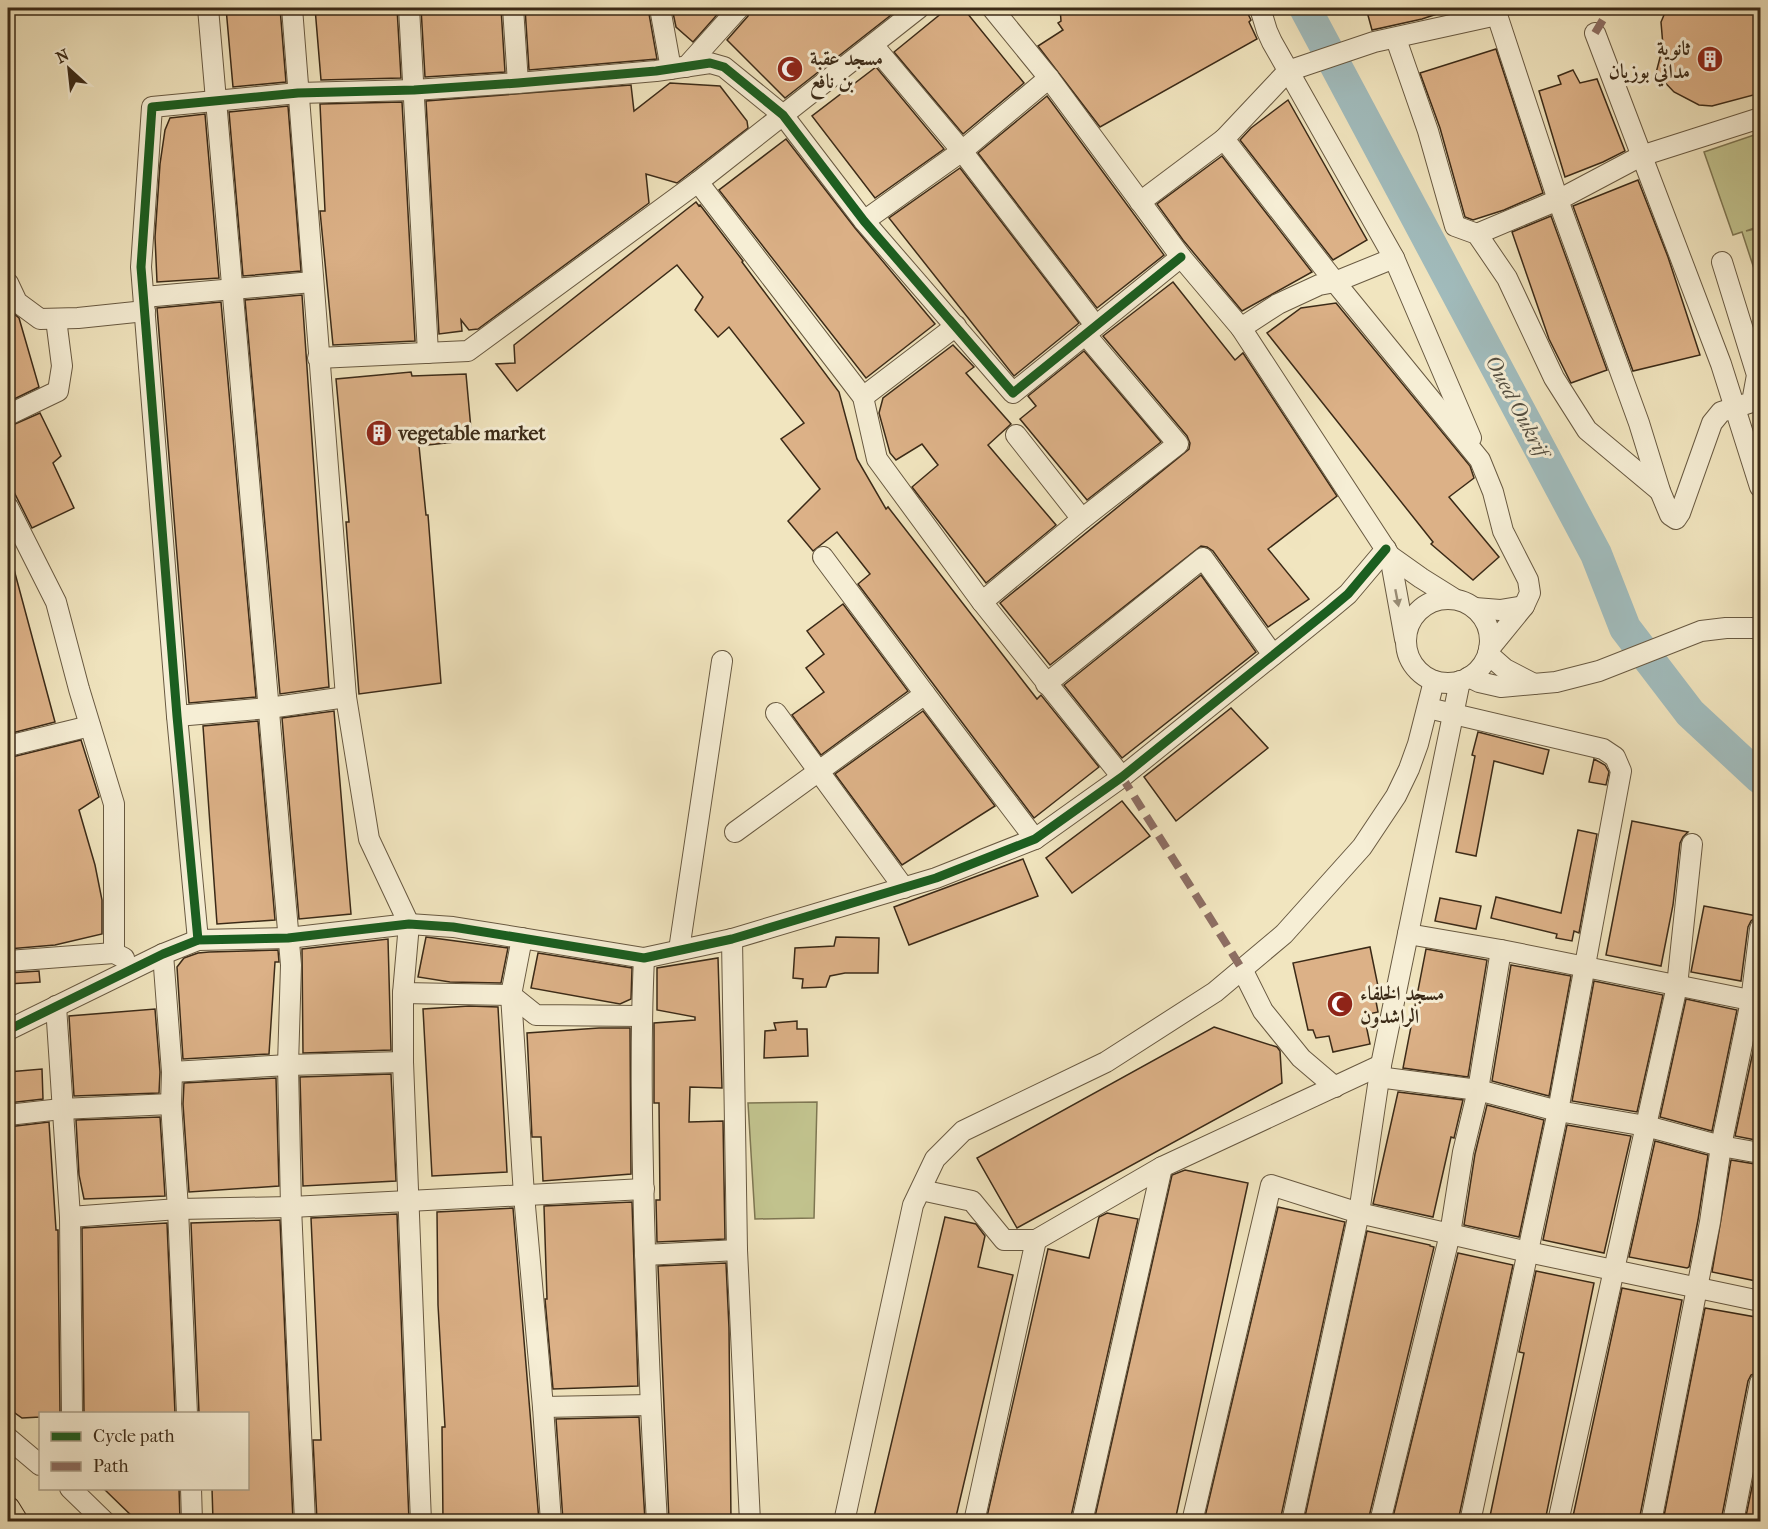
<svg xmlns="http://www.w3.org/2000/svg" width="1768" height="1529" font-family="'IM FELL French Canon',Amiri,serif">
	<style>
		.green { fill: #c1c28d; stroke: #7e7652; stroke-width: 1.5 }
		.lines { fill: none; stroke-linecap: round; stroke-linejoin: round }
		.river { stroke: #a1bcbd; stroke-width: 32 }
		.building { fill: #dcb187; stroke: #3b2a17; stroke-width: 1.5 }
		.minor-casing { stroke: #685941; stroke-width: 22 }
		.major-casing { stroke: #3b2a17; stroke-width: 26 }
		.minor { stroke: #f6eed5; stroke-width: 20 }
		.major { stroke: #f1e5bf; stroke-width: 24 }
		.quiet { stroke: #8d6e63; stroke-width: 8; stroke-dasharray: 15 8; stroke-linecap: butt }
		.cycleway-casing { stroke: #f6eed5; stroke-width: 13 }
		.cycleway { stroke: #1b5e20; stroke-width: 9 }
		.oneway { fill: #988c76 }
		.labels { text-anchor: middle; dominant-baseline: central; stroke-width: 6; stroke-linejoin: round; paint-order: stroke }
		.poi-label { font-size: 20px; font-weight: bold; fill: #3b2a17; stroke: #f6eed5; text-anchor: start }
		.water-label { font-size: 21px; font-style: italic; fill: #544e40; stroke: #f6eed5 }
	</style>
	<rect width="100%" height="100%" fill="#f1e5bf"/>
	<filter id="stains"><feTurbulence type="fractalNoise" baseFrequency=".00333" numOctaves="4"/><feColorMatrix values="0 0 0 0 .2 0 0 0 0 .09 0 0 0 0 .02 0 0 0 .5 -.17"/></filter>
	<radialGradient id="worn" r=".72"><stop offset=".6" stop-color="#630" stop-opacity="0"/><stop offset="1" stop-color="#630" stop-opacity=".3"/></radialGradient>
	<g class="green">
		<polygon points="1760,133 1760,226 1746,231 1760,228 1760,287 1742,232 1733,235 1704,152"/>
		<polygon points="817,1102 814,1218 755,1219 748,1103"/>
	</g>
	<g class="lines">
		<polyline class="river" points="1305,8 1596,554 1625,628 1690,713 1760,778"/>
	</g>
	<g class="building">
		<polygon points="226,8 280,8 286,82 233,87"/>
		<polygon points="315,8 397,8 401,78 321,80"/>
		<polygon points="421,8 501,8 505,72 425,77"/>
		<polygon points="525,8 648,8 657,59 529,70"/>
		<polygon points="672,8 723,8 693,42 676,27"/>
		<polygon points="751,8 900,8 785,98 727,40 748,16"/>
		<polygon points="948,8 963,8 1024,83 963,134 894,52"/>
		<polygon points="1060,8 1245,8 1251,20 1249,22 1257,39 1100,127 1038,46 1063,30 1058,23 1061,21"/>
		<polygon points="1366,8 1448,8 1449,10 1422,19 1372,30"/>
		<polygon points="1667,8 1761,8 1761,93 1712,106 1699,105 1674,92 1656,73 1663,46 1661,22"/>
		<polygon points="1496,49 1543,193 1504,210 1473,220 1465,217 1440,128 1420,73"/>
		<polygon points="876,67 944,149 875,198 812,116"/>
		<polygon points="1573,70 1580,83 1597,79 1625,151 1603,162 1565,177 1539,91 1561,84 1558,76"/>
		<polygon points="670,83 720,86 747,121 748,128 677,183 646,174 649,203 478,329 469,330 461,320 462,331 439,334 426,101 631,85 634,111"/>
		<polygon points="1047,96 1164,255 1097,308 978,153"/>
		<polygon points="1288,100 1367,240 1333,260 1240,140 1251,128"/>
		<polygon points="402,102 415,341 333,345 320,211 325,211 320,104"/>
		<polygon points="288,106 301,271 243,276 229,112"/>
		<polygon points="205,114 219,278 157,282 155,237 160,164 165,130 170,118"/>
		<polygon points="786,139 855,228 935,324 866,378 719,190"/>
		<polygon points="1222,156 1312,272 1242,311 1183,240 1157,204"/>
		<polygon points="960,168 1079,323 1014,376 889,218"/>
		<polygon points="1638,180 1668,257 1700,355 1633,371 1573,206"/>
		<polygon points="696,202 699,206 700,205 743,261 742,262 839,392 857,459 886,509 888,507 1037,699 1041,695 1099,767 1034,818 858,584 870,574 837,532 813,551 788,521 820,489 781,439 804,423 729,327 718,337 695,310 703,297 677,265 517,391 496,364 515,363 514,345"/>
		<polygon points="1551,216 1607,370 1571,383 1549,339 1512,232"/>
		<polygon points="1173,282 1235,360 1243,353 1337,496 1268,549 1309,599 1268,627 1213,551 1207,547 1201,546 1050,665 1000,603 1189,449 1190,443 1187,436 1103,336"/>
		<polygon points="302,295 329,687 280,694 245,300"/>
		<polygon points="221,302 256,697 189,703 157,308"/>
		<polygon points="1336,303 1470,466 1474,478 1449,497 1499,557 1473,580 1431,544 1433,542 1267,333 1301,308"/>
		<polygon points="8,309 19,318 39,387 8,402"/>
		<polygon points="953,345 974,367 966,373 1011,424 988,445 1056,525 986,583 912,487 938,465 922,444 896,460 890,453 879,413 883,398"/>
		<polygon points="1084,351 1161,442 1087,500 1020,419 1036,406 1028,396"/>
		<polygon points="411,372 412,376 466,374 472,440 419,446 426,515 428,515 441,683 359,694 346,522 349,522 336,379"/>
		<polygon points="40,413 61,456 53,463 74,508 32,528 8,480 8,427"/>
		<polygon points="8,562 12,562 55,722 8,734"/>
		<polygon points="1201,575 1256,652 1122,758 1064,685"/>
		<polygon points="843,604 908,691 821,755 792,715 824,692 806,668 824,654 807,631"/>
		<polygon points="1231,708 1268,748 1176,821 1144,777"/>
		<polygon points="334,711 351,914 299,919 282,718"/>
		<polygon points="923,711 995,806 902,865 835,774"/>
		<polygon points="258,721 275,920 217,924 203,726"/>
		<polygon points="1478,732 1549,750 1543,774 1494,761 1476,856 1456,852 1475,756 1472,755"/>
		<polygon points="81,740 99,797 79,810 95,865 102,900 102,934 55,945 8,949 8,758"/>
		<polygon points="1594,759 1605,765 1609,772 1606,785 1589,782"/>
		<polygon points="1122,801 1150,836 1072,893 1046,858"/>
		<polygon points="1632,821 1688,832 1683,837 1680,843 1673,905 1661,966 1606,955"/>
		<polygon points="1578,830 1597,834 1579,933 1574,931 1572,941 1556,938 1557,934 1491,918 1496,897 1561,913"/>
		<polygon points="1023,859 1038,896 909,945 894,907"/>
		<polygon points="1440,898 1481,906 1476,929 1435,921"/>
		<polygon points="1704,906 1757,916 1751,921 1748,927 1741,981 1691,972"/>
		<polygon points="426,937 508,948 501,983 450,982 418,977"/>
		<polygon points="836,937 879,938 878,973 845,973 830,976 826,987 802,988 803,979 793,978 795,948 834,946"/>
		<polygon points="388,939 391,1050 303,1053 302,949"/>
		<polygon points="1370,947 1380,996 1375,996 1378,1012 1364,1015 1370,1044 1333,1052 1329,1036 1316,1038 1313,1030 1308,1030 1293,963"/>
		<polygon points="1426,949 1487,960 1468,1077 1403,1068"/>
		<polygon points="278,950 279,962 275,962 269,1054 183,1059 177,967 184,958 198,953 209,952"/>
		<polygon points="538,953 632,968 631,999 620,1004 531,988"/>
		<polygon points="718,958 722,1088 690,1087 689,1122 723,1121 725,1239 657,1242 656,1200 660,1200 659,1103 654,1103 654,1023 695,1020 695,1017 657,1010 657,968"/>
		<polygon points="1511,965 1571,976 1549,1096 1492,1081"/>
		<polygon points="39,971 40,982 8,984 8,973"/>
		<polygon points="1594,981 1663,995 1637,1112 1572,1101"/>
		<polygon points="1686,999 1737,1010 1712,1131 1660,1117"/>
		<polygon points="469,1006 498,1007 507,1172 432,1176 423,1009"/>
		<polygon points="155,1009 160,1072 159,1093 74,1096 69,1016"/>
		<polygon points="1761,1014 1761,1141 1735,1136"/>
		<polygon points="797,1021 797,1029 807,1029 808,1056 764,1058 765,1031 776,1030 774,1023"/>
		<polygon points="1214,1027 1277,1047 1280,1051 1282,1083 1017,1228 977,1158"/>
		<polygon points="599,1028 630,1028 631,1174 543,1181 541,1137 532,1137 527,1033"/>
		<polygon points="42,1069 43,1099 8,1103 8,1072"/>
		<polygon points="391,1074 396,1181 303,1186 300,1077"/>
		<polygon points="276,1078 279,1186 189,1192 183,1104 184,1083"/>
		<polygon points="1398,1092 1463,1100 1454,1138 1451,1137 1433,1217 1373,1204"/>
		<polygon points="1487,1105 1544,1120 1519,1237 1464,1225 1475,1154"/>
		<polygon points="160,1117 165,1196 84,1199 79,1175 76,1120"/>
		<polygon points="49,1122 56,1230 58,1230 60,1413 40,1413 40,1417 22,1418 8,1408 8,1127"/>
		<polygon points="1567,1125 1631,1136 1604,1253 1543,1240"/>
		<polygon points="1655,1141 1708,1155 1698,1220 1689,1267 1687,1268 1629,1257"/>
		<polygon points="1731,1160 1761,1165 1761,1282 1712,1272"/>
		<polygon points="1185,1170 1248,1183 1175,1521 1094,1521 1172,1175"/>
		<polygon points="632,1202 638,1386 553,1389 545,1299 547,1299 544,1206"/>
		<polygon points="1278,1207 1345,1222 1280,1521 1204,1521"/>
		<polygon points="513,1208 539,1521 443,1521 442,1427 445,1427 438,1305 437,1212"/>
		<polygon points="1107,1213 1138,1219 1070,1521 986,1521 1048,1249 1089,1258 1099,1217"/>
		<polygon points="397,1214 409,1521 317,1521 313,1440 321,1440 311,1218"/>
		<polygon points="945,1217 976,1224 985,1236 978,1267 1013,1275 955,1521 873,1521"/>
		<polygon points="280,1220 293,1521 213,1521 212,1488 248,1488 248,1413 199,1413 191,1223"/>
		<polygon points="167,1223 175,1413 84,1413 82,1228"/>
		<polygon points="1367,1231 1430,1245 1430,1246 1434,1247 1368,1521 1304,1521"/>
		<polygon points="1458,1253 1513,1265 1458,1521 1392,1521"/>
		<polygon points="726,1263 729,1328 731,1521 669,1521 658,1266"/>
		<polygon points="1536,1271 1594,1283 1545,1521 1489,1521 1524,1353 1519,1352"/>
		<polygon points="1622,1288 1682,1300 1639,1521 1572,1521"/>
		<polygon points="1705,1308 1761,1318 1761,1371 1751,1375 1748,1381 1721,1521 1663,1521"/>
		<polygon points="639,1417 645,1521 563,1521 556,1419"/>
		<polygon points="1761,1443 1761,1521 1745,1521"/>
		<polygon points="103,1488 179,1488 180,1521 137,1521"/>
	</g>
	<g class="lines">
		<defs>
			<g id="minor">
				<polyline points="208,8 291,965 288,1065 291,1207 305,1522"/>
				<polyline points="292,8 346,697 369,839 409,924 403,993 403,1062 421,1522"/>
				<polyline points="409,8 428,353"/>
				<polyline points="513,8 518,83"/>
				<polyline points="660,8 671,69"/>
				<polyline points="992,8 1049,78 1181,257 1241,328 1390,556 1421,578 1453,598"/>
				<polyline points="1260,8 1267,31 1272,42 1394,258 1471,438"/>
				<polyline points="1595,33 1721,364 1760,487"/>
				<polyline points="1396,39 1428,131 1455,226 1477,234 1507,278 1554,378 1587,430 1660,491"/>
				<polyline points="873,45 962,151 1095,325"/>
				<polyline points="686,67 739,8"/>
				<polyline points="1224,139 1335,282 1480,460 1493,492 1503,531 1528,580 1530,593 1524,606 1489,649"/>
				<polyline points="698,182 863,397 877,459 982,602 1122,777"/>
				<polyline points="1140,202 1224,139 1288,71 1374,42 1497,15 1558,200 1639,423 1660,491 1670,515 1676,519 1680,513 1712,423 1721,412 1752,402 1757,375 1722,262"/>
				<polyline points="864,221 962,151 1049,78"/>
				<polyline points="1477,234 1558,200 1641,156 1760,118"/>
				<polyline points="8,283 17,302 40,319 78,318 145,311"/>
				<polyline points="144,297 312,282"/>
				<polyline points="1241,328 1278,304 1319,285 1335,282 1394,258"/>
				<polyline points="318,358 468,351 698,182 919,8"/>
				<polyline points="863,397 956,326"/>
				<polyline points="8,415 58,391 62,366 56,319"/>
				<polyline points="1016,435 1082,519"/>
				<polyline points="8,507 56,602 79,689 114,804 114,953"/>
				<polyline points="1390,556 1405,639"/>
				<polyline points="823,557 925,694"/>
				<circle cx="1448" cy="641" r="42"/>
				<polyline points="982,602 1082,519 1178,444 1085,334"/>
				<polyline points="1475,608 1500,610 1524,606"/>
				<polyline points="1488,654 1505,669 1534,684"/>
				<polyline points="1469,677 1479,682 1501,687 1556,682 1599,671 1701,631 1726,628 1760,628"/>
				<polyline points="1046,684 1203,558 1273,655"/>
				<polyline points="1428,708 1603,749 1615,757 1621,771 1558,1111 1470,1522"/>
				<polyline points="776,713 904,888"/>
				<polyline points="177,716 269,708 346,697"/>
				<polyline points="8,746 90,726"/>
				<polyline points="735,832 925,694 1035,839"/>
				<polyline points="1408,934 1501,950 1760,1002"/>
				<polyline points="522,938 511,995 524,1195 543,1407 551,1522"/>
				<polyline points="732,939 737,1250 750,1522"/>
				<polyline points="198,940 177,716 141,267 152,107 298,93 414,90 518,83 656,71 710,63 724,67 783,115 864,221 1013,393 1181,257"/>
				<polyline points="679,950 722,661"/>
				<polyline points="163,954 172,1072 171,1104 178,1209 187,1414"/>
				<path d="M644 958C640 1044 642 1131 644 1217 647 1319 651 1420 657 1522"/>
				<polyline points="8,961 114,953 124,958"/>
				<polyline points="1242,969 1263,1011 1301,1058 1335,1087"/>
				<polyline points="403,993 511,995 536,1015 641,1016"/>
				<polyline points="56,1006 70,1217 72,1414"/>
				<polyline points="8,1030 163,954 198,940 288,938 409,924 453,927 644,958 732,939 936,878 1035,839 1122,777 1329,610 1348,594 1386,549"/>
				<polyline points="172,1072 288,1065 403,1062"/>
				<polyline points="1378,1077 1478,1090 1558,1111 1646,1126 1721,1146 1760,1153"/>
				<polyline points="8,1115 61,1109 171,1104"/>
				<polyline points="921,1190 972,1201 1004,1240 1036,1240 1162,1167 1381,1065"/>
				<polyline points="70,1217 178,1209 291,1207 644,1189"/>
				<polyline points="645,1255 737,1250"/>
				<polyline points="543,1407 650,1405"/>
				<polyline points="8,1438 40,1465"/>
				<polyline points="70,1488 105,1522"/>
				<polyline points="191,1488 192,1522"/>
				<polyline points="844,1522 913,1205 935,1159 963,1131 1106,1062 1215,992 1284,934 1362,847 1396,796 1409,769 1418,744 1434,681"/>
				<polyline points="974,1522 1036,1240"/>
				<polyline points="1082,1522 1162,1167"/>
				<polyline points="1192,1522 1271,1185 1359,1213 1528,1252 1760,1301"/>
				<polyline points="1292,1522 1359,1213 1381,1065 1460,681"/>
				<polyline points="1380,1522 1450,1234 1463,1152 1478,1090 1501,950"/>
				<polyline points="1558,1522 1677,986 1692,844"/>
				<polyline points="1651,1522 1710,1222 1721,1146 1751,1001 1760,929"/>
				<polyline points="1733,1522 1760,1383"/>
			</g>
			<polyline id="major" points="8,1509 16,1522"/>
		</defs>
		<use href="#minor" class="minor-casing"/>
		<use href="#major" class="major-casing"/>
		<use href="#minor" class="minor"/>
		<use href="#major" class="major"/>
		<g class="quiet">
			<polyline points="1595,33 1610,8"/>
			<polyline points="1122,777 1242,969"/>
		</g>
		<defs>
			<g id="cycleway">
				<polyline points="198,940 177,716 141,267 152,107 298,93 414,90 518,83 656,71 710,63 724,67 783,115 864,221 1013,393 1181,257"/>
				<polyline points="8,1030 163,954 198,940 288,938 409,924 453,927 644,958 732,939 936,878 1035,839 1122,777 1329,610 1348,594 1386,549"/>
			</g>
		</defs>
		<use href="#cycleway" class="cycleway-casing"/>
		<use href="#cycleway" class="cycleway"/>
	</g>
	<defs><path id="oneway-solid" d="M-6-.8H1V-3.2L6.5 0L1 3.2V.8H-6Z" transform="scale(1.5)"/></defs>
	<use class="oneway" href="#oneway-solid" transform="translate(1397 598) rotate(79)"/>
	<defs>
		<symbol id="building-disc" viewBox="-11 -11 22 22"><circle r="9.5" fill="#8f2418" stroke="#f6eed5"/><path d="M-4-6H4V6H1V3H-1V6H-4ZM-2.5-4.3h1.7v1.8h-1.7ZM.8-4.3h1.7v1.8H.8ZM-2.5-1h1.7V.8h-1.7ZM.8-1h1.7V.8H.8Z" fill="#fff"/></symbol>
		<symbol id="mosque-disc" viewBox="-11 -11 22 22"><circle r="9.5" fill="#8f2418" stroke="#f6eed5"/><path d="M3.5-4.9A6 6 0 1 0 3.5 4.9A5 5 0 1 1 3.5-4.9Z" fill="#fff"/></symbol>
	</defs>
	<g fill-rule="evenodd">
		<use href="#building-disc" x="1695" y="44" width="30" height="30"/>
		<use href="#mosque-disc" x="775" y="54" width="30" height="30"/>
		<use href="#building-disc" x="364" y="418" width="30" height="30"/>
		<use href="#mosque-disc" x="1325" y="989" width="30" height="30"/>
	</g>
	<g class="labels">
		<g class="poi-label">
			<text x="1690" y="48" text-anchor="end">ثانوية<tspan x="1690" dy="23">مداني بوزيان</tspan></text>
			<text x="810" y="58">مسجد عقبة<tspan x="810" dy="23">بن نافع</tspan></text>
			<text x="398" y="433">vegetable market</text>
			<text x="1360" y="993">مسجد الخلفاء<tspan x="1360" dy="23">الراشدون</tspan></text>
		</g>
		<g class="water-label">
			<text transform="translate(1517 406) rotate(62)">Oued Oukrif</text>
		</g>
	</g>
	<rect width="1768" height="1529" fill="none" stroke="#f1e5bf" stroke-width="30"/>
	<rect x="9" y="9" width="1750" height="1511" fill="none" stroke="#3b2a17" stroke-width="3"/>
	<rect x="15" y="15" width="1738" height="1499" fill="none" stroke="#3b2a17" stroke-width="1.5"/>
	<rect x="39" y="1412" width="210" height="78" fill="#f6eed5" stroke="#aba089" stroke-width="1.5"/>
	<rect x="51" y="1432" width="30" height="9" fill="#1b5e20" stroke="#aba089" stroke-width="1.5"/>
	<text x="93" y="1442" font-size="18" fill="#3b2a17">Cycle path</text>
	<rect x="51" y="1462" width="30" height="9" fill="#8d6e63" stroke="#aba089" stroke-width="1.5"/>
	<text x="93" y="1472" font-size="18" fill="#3b2a17">Path</text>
	<g transform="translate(69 69) rotate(333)" stroke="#f6eed5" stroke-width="4.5" paint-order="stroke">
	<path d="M0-4.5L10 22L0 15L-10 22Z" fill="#3b2a17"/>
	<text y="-9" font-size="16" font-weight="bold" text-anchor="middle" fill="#3b2a17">N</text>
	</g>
	<rect width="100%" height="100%" filter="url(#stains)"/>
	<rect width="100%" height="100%" fill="url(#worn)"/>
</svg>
